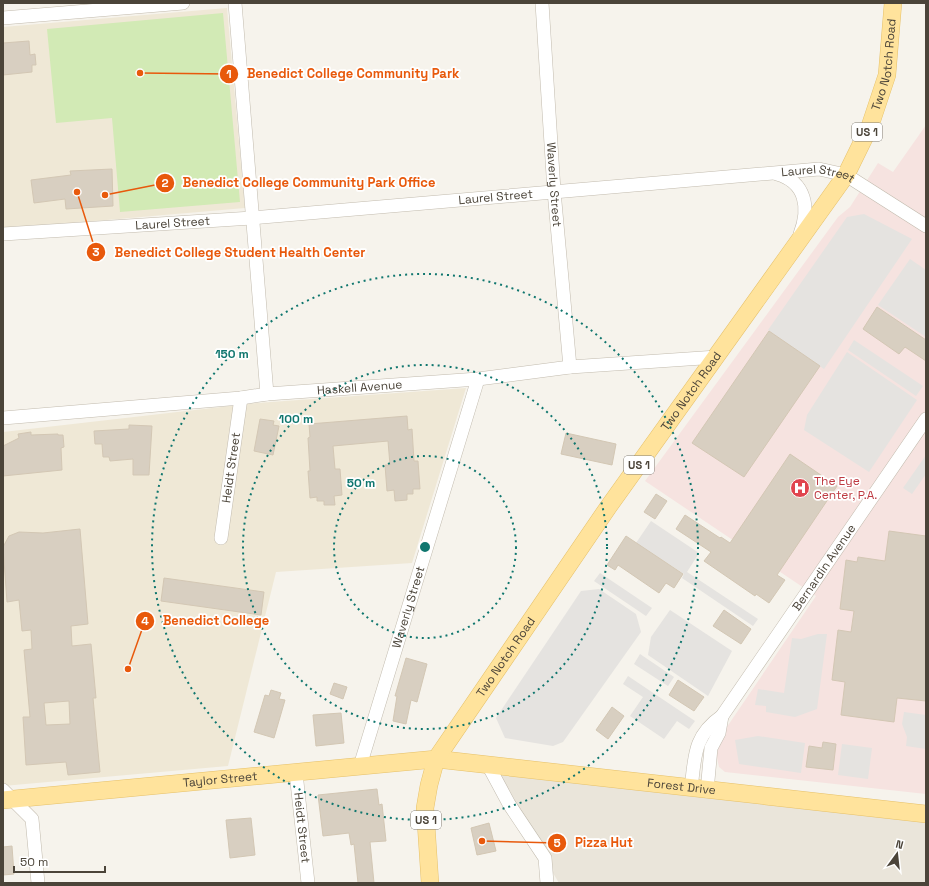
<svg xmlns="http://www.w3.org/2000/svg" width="929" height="886" font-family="'Space Grotesk',sans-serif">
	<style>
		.residential { fill: #eae5da }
		.education { fill: #efe8d6 }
		.medical { fill: #f6e3e0 }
		.green { fill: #d2eab5 }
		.parking { fill: #e5e3e0 }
		.building { fill: #d8cfc1; stroke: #d3c7b4; fill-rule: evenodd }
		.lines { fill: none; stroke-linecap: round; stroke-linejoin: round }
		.minor-casing { stroke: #c2bbae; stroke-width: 14 }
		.major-casing { stroke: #e6c16a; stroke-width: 18 }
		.minor { stroke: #fff; stroke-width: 13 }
		.major { stroke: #ffe39c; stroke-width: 17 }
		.ring { fill: none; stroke: #0f766e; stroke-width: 2; stroke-dasharray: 2 4 }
		.labels { text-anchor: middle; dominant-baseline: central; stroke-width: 3.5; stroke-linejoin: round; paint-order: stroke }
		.shield { fill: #fff; stroke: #817c74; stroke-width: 1 }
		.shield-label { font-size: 11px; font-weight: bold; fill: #4b4439 }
		.street-label { font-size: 12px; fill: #4b4439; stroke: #fff }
		.health-label { font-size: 12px; fill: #be3a42; stroke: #fff; text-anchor: start }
		.centre { fill: #0f766e; stroke: #fff; stroke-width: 2 }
		.ring-label { font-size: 12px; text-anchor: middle; font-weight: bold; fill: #0f766e; stroke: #fff; stroke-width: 3.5; stroke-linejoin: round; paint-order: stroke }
		.leader { fill: none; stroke: #e8590c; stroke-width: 1.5 }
		.callout-dot { fill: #e8590c; stroke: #fff; stroke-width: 1.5 }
		.mark-label { font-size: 12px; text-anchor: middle; font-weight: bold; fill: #fff }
		.callout-label { font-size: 13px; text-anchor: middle; font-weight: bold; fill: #e8590c; stroke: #fff; stroke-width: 3.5; stroke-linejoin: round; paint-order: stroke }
	</style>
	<rect width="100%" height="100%" fill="#f6f3ec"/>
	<polygon class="residential" points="488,765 926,814 926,883 559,883"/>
	<g class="education">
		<polygon points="227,8 245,208 3,229 3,27"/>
		<polygon points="466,388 412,563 276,572 228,766 3,786 3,432 257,403"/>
	</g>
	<polygon class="medical" points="926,125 926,794 725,772 719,767 717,758 718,740 816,596 645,481 838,217 850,207 878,163 893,172"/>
	<polygon class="green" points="223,13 240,202 120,212 112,118 56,123 47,29"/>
	<g class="parking">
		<polygon points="864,214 912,239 824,369 768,330 847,217"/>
		<polygon points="910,259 926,270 926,337 878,305"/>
		<polygon points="854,340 923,386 916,396 848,350"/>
		<polygon points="847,352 917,400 869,472 804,430 807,415"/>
		<polygon points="926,455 926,474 912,494 903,488"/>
		<polygon points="651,521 699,553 687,572 758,619 753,626 682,578 684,574 636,543"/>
		<polygon points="600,573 652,608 646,616 594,581"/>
		<polygon points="599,589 636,614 641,632 563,742 553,746 505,738 496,718 581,591"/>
		<polygon points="670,610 732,651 708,696 648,655 651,637"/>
		<polygon points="818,634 827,634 817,709 795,717 766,712 766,706 755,705 758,689 784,693 792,638 801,639"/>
		<polygon points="640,654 674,677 668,686 634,664"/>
		<polygon points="628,676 695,721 689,729 677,721 664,739 630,716 643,697 623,684"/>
		<polygon points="904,712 926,715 926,749 906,746 907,737 902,724"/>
		<polygon points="758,736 805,743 801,773 739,764 735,740"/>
		<polygon points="842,744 872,748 868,779 838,775"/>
	</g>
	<g class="building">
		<polygon points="29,41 30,55 35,54 36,65 32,65 32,72 3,75 3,43"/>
		<polygon points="112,169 113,206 66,209 65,199 34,203 31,180 71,175 70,171"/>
		<polygon points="877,307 926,340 926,361 905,347 899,354 863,329"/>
		<polygon points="769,331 820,366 744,477 692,443"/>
		<polygon points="407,416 408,430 412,429 414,461 418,461 420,489 413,489 413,494 407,494 407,500 395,501 394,490 387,491 385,465 390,465 388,441 333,446 335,469 340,469 342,495 334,496 335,505 324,505 324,501 317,501 317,497 310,498 308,471 310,471 308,438 310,437 309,424"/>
		<polygon points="260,419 274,421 273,425 279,426 273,455 254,451"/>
		<polygon points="129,425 152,426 149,475 133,475 133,459 110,461 109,457 103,457 102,444 95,444 94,431 129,429"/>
		<polygon points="31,432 31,435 58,434 58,435 63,435 64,447 61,448 62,470 3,476 3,446 19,438 18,434"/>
		<polygon points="566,433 616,444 612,465 561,454"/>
		<polygon points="790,454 837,486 777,575 785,580 769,603 756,594 755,596 704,561 711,552 676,529 685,515 720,538 721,537 730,543"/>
		<polygon points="656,494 667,501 655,519 644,512"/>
		<path d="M80 529 88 624 71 626 72 646 91 644 96 698H93L100 772 68 775 66 762 26 765 23 717H30L24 650 32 649 31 630 22 631 19 600 7 602 3 547 9 536 19 532 43 533ZM69 701 70 724 46 725 44 703Z"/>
		<polygon points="889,531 926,536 926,701 897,698 894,722 841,715 845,682 832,680 838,630 851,632 854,611 840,609 846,560 857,562 858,557 885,561"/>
		<polygon points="626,536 683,574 674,588 666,583 659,593 618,565 615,570 607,565"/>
		<polygon points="164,578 264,592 261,615 161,601"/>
		<polygon points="724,610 751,629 741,644 713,626"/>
		<polygon points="406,658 427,664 417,702 411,700 406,724 393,721 397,696 395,696"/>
		<polygon points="678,680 704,697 694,711 669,695"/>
		<polygon points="334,683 347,687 343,699 330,694"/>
		<polygon points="271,690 281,693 279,699 285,700 274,738 254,732 265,695 269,696"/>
		<polygon points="612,707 624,716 608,739 596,730"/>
		<polygon points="341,713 344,743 316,746 313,715"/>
		<polygon points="823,742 836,744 833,770 806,767 809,746 822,748"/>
		<polygon points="377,789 379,805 382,804 386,841 370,842 374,883 358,883 354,844 351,845 349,833 323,836 318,795"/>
		<polygon points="251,818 255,855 230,858 226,820"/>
		<polygon points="489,823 496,851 477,855 471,828"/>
		<polygon points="12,846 14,874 3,875 3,847"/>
	</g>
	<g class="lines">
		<defs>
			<g id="minor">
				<polyline points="235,3 267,394"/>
				<path id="s1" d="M542 3 554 191 570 367"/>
				<polyline points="3,18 183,3"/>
				<path d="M777 174C806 182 810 208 800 234"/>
				<path id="s2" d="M3 234 252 218 819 169 846 175 926 226"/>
				<path id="s3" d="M3 418 241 398 267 394 478 379 570 367 717 357"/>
				<path id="s4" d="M221 538 241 398"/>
				<polyline points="488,765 509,804 545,858 547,883"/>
				<path id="s5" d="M360 766 478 379"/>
				<path id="s6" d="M296 773 308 883"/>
				<path id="s7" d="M691 789C695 757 693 736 722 716L926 419"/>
				<polyline points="3,790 32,819 38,883"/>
				<polyline points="707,791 711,748 719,733 722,716"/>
			</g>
			<g id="major">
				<path id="s8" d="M3 800 436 759 926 814"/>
				<path id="s9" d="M430 883 425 808 429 785 436 759 609 506 846 175 870 126 887 75 893 3"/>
			</g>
		</defs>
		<use href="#minor" class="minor-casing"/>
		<use href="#major" class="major-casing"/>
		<use href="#minor" class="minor"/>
		<use href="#major" class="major"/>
	</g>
	<g class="ring">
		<circle cx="425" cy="547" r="91"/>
		<circle cx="425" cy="547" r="182"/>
		<circle cx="425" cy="547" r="273"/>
	</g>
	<defs>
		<symbol id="hospital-disc" viewBox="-11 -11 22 22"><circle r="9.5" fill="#e0444e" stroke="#fff"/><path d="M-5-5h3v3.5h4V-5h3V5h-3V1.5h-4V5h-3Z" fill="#fff"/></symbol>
	</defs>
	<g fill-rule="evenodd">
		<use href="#hospital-disc" x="789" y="477" width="22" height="22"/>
	</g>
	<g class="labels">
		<g class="shield">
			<rect x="852" y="123" width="30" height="18" rx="3"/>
			<rect x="624" y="456" width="30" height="18" rx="3"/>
			<rect x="411" y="811" width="30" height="18" rx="3"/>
		</g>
		<g class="shield-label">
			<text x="867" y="132">US 1</text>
			<text x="639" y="465">US 1</text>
			<text x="426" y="820">US 1</text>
		</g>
		<g class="street-label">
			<text stroke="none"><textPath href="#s9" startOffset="957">Two Notch Road</textPath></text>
			<text stroke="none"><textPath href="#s2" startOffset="818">Laurel Street</textPath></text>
			<text stroke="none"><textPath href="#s1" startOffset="182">Waverly Street</textPath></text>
			<text stroke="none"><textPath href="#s2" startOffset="494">Laurel Street</textPath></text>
			<text stroke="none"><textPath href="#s2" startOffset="170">Laurel Street</textPath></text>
			<text stroke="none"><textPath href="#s3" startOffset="358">Haskell Avenue</textPath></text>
			<text stroke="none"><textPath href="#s9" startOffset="573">Two Notch Road</textPath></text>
			<text stroke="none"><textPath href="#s4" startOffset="71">Heidt Street</textPath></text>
			<text stroke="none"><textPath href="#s7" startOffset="263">Bernardin Avenue</textPath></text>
			<text stroke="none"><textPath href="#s5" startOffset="166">Waverly Street</textPath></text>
			<text stroke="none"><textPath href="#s9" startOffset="249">Two Notch Road</textPath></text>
			<text stroke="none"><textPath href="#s8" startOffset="218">Taylor Street</textPath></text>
			<text stroke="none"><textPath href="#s8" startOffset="682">Forest Drive</textPath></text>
			<text stroke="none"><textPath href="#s6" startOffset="55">Heidt Street</textPath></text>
		</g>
		<g class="health-label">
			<text x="814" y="481">The Eye<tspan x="814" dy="14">Center, P.A.</tspan></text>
		</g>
	</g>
	<circle cx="425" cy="547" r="6" class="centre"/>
	<g class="ring-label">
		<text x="232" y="358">150 m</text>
		<text x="296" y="423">100 m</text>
		<text x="361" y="487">50 m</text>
	</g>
	<path class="leader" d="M140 73L229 74M105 195L165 183M77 192L96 252M128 669L145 621M482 841L557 843"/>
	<g class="callout-dot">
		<circle cx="140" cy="73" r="4"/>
		<circle cx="105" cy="195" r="4"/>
		<circle cx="77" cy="192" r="4"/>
		<circle cx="128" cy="669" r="4"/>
		<circle cx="482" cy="841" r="4"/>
		<circle cx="229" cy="74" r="10"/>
		<circle cx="165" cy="183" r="10"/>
		<circle cx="96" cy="252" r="10"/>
		<circle cx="145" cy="621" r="10"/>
		<circle cx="557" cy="843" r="10"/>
	</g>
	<g class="mark-label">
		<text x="229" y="78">1</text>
		<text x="165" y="187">2</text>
		<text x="96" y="256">3</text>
		<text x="145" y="625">4</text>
		<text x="557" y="847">5</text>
	</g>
	<g class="callout-label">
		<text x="353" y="78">Benedict College Community Park</text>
		<text x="309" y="187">Benedict College Community Park Office</text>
		<text x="240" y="257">Benedict College Student Health Center</text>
		<text x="216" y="625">Benedict College</text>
		<text x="604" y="847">Pizza Hut</text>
	</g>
	<rect width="929" height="886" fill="none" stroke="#4b4439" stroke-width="8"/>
	<g transform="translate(897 854) rotate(15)" stroke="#ffffff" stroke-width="3" paint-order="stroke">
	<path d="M0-3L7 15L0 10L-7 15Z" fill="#4b4439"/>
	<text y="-6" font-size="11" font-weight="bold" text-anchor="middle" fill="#4b4439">N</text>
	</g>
	<path d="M14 866v6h91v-6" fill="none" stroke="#4b4439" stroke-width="2"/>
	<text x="20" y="866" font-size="12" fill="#4b4439" stroke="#ffffff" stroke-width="3" paint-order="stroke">50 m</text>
</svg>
